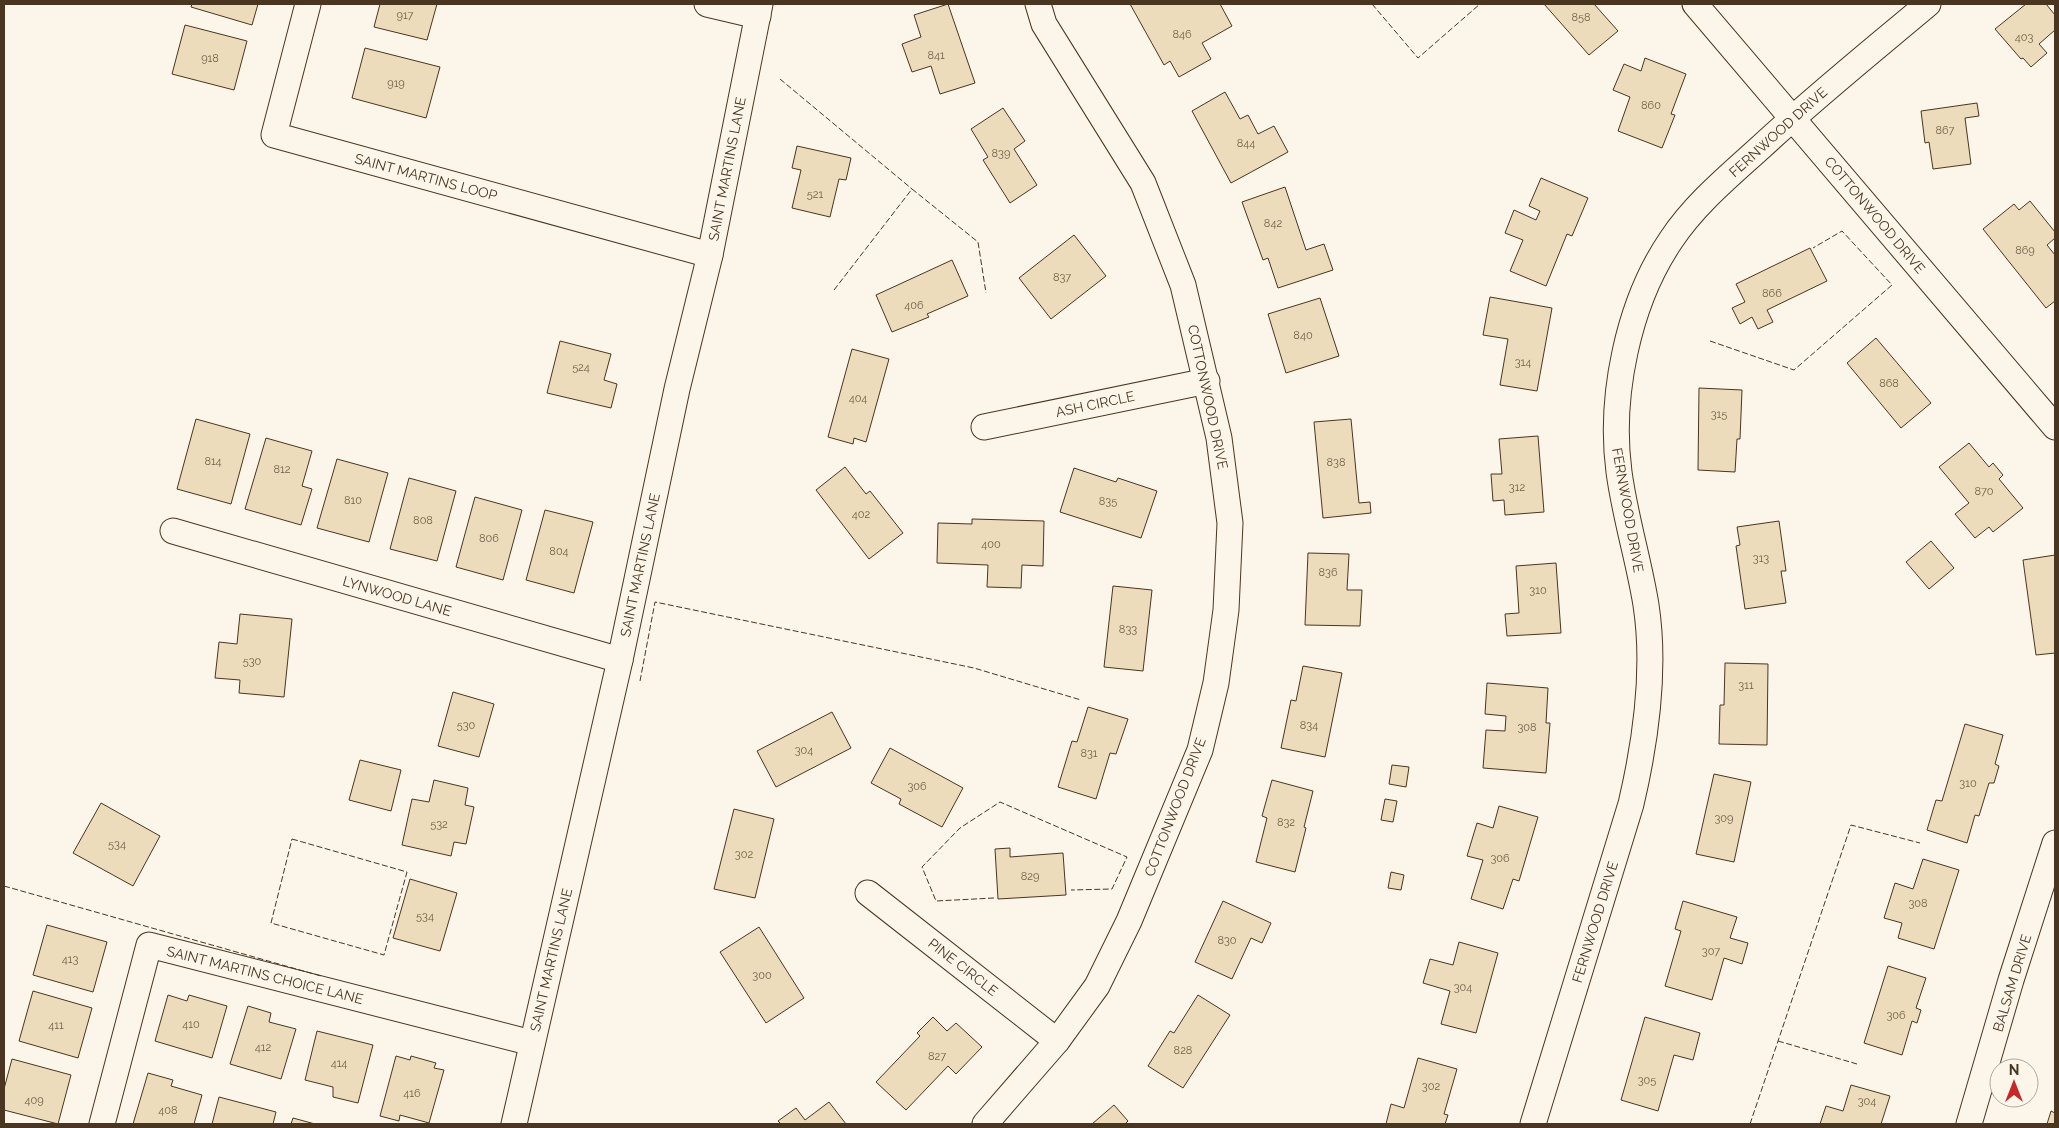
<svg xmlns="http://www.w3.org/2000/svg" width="2059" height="1128" font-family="Raleway,sans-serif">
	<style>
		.building { fill: #ecdcbc; stroke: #4a3520 }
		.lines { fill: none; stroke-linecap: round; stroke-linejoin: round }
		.minor-casing { stroke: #4a3520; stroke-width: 27 }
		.minor { stroke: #fbf6e9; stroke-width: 25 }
		.fence { stroke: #4a3520; stroke-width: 1; stroke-dasharray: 6 2.5; stroke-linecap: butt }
		.labels { text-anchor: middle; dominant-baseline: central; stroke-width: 4; stroke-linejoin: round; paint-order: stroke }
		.number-label { font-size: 11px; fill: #725f47 }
		.street-label { font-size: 14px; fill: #4a3520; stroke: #fbf6e9 }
	</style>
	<rect width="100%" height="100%" fill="#fbf6e9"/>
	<g class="building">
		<polygon points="192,4 258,4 252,25 191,7"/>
		<polygon points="380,4 437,4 427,40 374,27"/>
		<polygon points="948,4 975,83 940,94 931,66 912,72 902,44 921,37 914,15"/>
		<polygon points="1130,4 1220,4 1232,26 1202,43 1211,59 1179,77 1170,61 1164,65"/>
		<polygon points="1544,4 1594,4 1618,31 1589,55"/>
		<polygon points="2026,4 2046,4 2055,15 2055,30 2039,44 2047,53 2031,67 2023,58 2021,59 1995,29"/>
		<polygon points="185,25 247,41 234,90 172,74"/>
		<polygon points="365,48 440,67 426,118 352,98"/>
		<polygon points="1645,58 1686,74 1671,114 1675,115 1662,148 1618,131 1630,97 1613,90 1624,64 1641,71"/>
		<polygon points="1225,92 1240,119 1248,115 1258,134 1274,126 1288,152 1231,183 1192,111"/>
		<polygon points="1977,103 1979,116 1965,118 1971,164 1933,169 1929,142 1925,143 1921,111"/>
		<polygon points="1003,108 1025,141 1014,149 1037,185 1010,203 983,160 988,157 971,129"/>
		<polygon points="797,146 851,158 846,180 839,179 830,217 792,208 801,170 792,168"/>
		<polygon points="1541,178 1588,198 1572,236 1567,234 1546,286 1510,271 1523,240 1505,233 1514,210 1536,220 1540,211 1529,206"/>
		<polygon points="1285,187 1306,250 1324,244 1333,270 1278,288 1268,258 1263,260 1242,202"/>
		<polygon points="2030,201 2055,232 2055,238 2047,245 2055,255 2055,301 2046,308 1983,229 2014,204 2019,210"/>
		<polygon points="1074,235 1106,276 1051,319 1019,278"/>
		<polygon points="1810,248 1827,281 1767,310 1773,322 1758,329 1752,317 1740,324 1732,308 1745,302 1736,284"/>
		<polygon points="952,260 968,296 927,314 929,317 892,332 876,295"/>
		<polygon points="1490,297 1552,308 1537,391 1500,385 1508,339 1483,335"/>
		<polygon points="1320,298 1339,356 1286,373 1268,314"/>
		<polygon points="1876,338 1931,403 1901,428 1847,363"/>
		<polygon points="560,341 611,354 604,380 617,384 611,408 547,393"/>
		<polygon points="852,349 889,359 866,442 854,438 853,444 828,437"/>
		<polygon points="1699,388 1742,390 1740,439 1737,439 1735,472 1698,470"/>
		<polygon points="196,419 250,434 231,504 177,489"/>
		<polygon points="1351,419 1359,503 1370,502 1371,513 1323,518 1314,422"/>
		<polygon points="1538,436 1544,512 1505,515 1504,500 1493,501 1491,474 1502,474 1499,439"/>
		<polygon points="266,438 312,451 302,486 312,489 301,525 245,509"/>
		<polygon points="1969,443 1989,467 1993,463 2003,475 1999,479 2023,508 1993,532 1989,527 1975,538 1955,514 1969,503 1939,467"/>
		<polygon points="337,459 388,473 369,542 317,528"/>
		<polygon points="845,467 866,494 870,491 903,533 869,559 816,490"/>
		<polygon points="1074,468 1116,482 1118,478 1157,491 1141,538 1060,512"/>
		<polygon points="409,478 456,491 437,561 390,549"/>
		<polygon points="475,497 522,510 503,580 456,567"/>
		<polygon points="545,510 593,522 574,593 526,580"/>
		<polygon points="972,519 1044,521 1043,566 1022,565 1021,588 987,587 988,565 937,563 938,523 972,524"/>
		<polygon points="1779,521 1786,571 1781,571 1786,603 1745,609 1736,546 1740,545 1737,527"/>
		<polygon points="1931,541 1954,568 1929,589 1906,562"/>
		<polygon points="1308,553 1349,554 1347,590 1362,590 1360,626 1305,625"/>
		<polygon points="2055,555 2055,653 2036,655 2023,560"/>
		<polygon points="1556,563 1561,633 1507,636 1505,614 1519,613 1516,566"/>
		<polygon points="1113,586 1152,590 1143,671 1104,667"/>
		<polygon points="240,614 292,619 284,697 239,693 240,680 215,678 219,642 237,644"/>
		<polygon points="1725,663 1768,664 1767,745 1719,744 1720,705 1724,705"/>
		<polygon points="1303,666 1342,673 1325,757 1281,748 1291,700 1296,701"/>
		<polygon points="1487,683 1548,688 1546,723 1550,723 1546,773 1483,768 1486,730 1505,731 1506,716 1485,714"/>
		<polygon points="453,692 494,704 479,757 438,746"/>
		<polygon points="1088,707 1128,719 1116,754 1110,753 1096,799 1058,787 1072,741 1077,742"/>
		<polygon points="832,712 851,748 776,787 757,751"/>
		<polygon points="1965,724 2003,735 1995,764 1999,766 1994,783 1989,783 1979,816 1975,815 1967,843 1927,830 1936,800 1942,801"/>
		<polygon points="890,748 963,788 942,827 899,804 901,799 871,783"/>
		<polygon points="360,760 401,770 391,811 349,800"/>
		<polygon points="1392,765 1409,767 1406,787 1389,784"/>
		<polygon points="1714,774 1751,782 1734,862 1696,854"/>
		<polygon points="434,780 468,788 465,805 474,807 466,844 454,842 451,856 402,845 412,799 429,802"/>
		<polygon points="1272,780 1313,791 1304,827 1306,828 1295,872 1256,862 1267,818 1262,816"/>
		<polygon points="1385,799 1397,801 1393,822 1381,820"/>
		<polygon points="101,803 160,836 133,886 73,853"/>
		<polygon points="1499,806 1538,817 1519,881 1513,879 1503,909 1471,899 1483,860 1467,856 1477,823 1493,828"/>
		<polygon points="734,809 774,819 755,898 714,889"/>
		<polygon points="1010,848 1010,857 1063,853 1066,895 998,899 995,849"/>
		<polygon points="1923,859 1959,870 1934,949 1898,938 1902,923 1884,918 1895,883 1913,889"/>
		<polygon points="1391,872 1404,875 1401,890 1388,888"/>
		<polygon points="410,879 457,893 440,951 393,938"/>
		<polygon points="1223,901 1271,923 1262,943 1251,938 1232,979 1195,962"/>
		<polygon points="1683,901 1737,917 1730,938 1748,943 1742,964 1724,958 1712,1000 1665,986 1681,931 1675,929"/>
		<polygon points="47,925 107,942 93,992 33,975"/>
		<polygon points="759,927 804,998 766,1023 720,952"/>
		<polygon points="1459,942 1498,953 1476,1033 1441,1024 1450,991 1423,983 1430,959 1453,965"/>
		<polygon points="1888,966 1926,978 1916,1008 1921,1010 1917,1023 1912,1021 1902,1055 1864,1043"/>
		<polygon points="33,991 92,1008 78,1058 19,1041"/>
		<polygon points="168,995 187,1001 189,995 227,1006 212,1058 155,1041"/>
		<polygon points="1198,995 1230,1015 1183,1088 1148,1066 1170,1031 1174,1033"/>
		<polygon points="248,1006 271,1013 269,1022 296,1029 281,1079 230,1064"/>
		<polygon points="933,1017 947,1031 956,1023 982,1047 956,1074 948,1066 906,1110 876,1082 920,1036 917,1033"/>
		<polygon points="1645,1017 1700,1033 1693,1060 1674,1055 1658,1111 1621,1100"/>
		<polygon points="317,1031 373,1045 358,1103 333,1097 333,1087 305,1080"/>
		<polygon points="396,1056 410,1060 411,1056 436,1063 434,1068 444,1070 429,1123 400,1115 399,1121 380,1116"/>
		<polygon points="1418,1058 1457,1069 1444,1114 1448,1115 1445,1124 1386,1124 1391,1104 1404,1108"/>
		<polygon points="12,1059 71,1075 58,1124 4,1110 4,1089"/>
		<polygon points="148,1073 173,1080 171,1086 202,1095 194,1124 133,1124"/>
		<polygon points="1851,1085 1890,1096 1881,1124 1820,1124 1826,1106 1843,1111"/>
		<polygon points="219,1097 276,1112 273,1124 212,1124"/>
		<polygon points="829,1102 846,1124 781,1124 778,1121 796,1108 805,1120"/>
		<polygon points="1114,1105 1128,1121 1125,1124 1092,1124"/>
		<polygon points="2051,1111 2055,1113 2055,1124 2047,1124"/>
		<polygon points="293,1118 315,1124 291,1124"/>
	</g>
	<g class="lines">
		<defs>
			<g id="minor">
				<polyline points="308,4 274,135 710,255"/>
				<polyline points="707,4 758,16"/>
				<polyline points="1695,4 2055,427"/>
				<polyline points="984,427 1207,381"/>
				<polyline points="173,531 620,660"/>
				<polyline points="868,893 1057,1041"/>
				<polyline points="102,1124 149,945 532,1043"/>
				<polyline points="514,1124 620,660 677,389 710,255 760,4"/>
				<polyline points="985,1124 1057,1041 1097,986 1129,921 1200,750 1216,683 1226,610 1230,523 1219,438 1183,285 1143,183 1044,24 1038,4"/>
				<path d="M1533 1124 1631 804C1646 740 1656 670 1646 605 1639 561 1625 517 1619 472 1609 397 1628 303 1671 240 1695 204 1729 176 1761 147 1815 97 1872 51 1928 4"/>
				<polyline points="1969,1124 2011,980 2055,843"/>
			</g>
		</defs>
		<use href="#minor" class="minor-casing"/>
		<use href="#minor" class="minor"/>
		<g class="fence">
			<polyline points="1372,4 1418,58 1480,4"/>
			<polyline points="780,79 912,189"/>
			<polyline points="834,290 912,189 978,242 986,293"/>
			<polyline points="1710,341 1794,370 1892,285 1842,231 1813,248"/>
			<polyline points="640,681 655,602 974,668 1081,700"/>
			<polygon points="292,839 407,872 384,955 271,923"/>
			<polyline points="4,886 321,976"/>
			<polyline points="994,898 936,901 922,867 960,828 1000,802 1127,857 1112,889 1071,890"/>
			<polyline points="1778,1041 1857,1064"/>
			<polyline points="1750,1124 1851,825 1920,843"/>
		</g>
	</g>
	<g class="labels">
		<g class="number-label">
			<text x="405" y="15">917</text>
			<text x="1581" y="17">858</text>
			<text x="1182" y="34">846</text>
			<text x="2024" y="37">403</text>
			<text x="936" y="55">841</text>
			<text x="210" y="58">918</text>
			<text x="396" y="83">919</text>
			<text x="1651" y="105">860</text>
			<text x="1945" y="130">867</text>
			<text x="1246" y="143">844</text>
			<text x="1001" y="153">839</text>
			<text x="815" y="194">521</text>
			<text x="1273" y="223">842</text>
			<text x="2025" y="250">869</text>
			<text x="1062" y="277">837</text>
			<text x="1772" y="293">866</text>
			<text x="914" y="305">406</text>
			<text x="1303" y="335">840</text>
			<text x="1523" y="362">314</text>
			<text x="581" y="367">524</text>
			<text x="1889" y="383">868</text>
			<text x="858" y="398">404</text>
			<text x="1719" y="414">315</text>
			<text x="213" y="461">814</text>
			<text x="1336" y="462">838</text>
			<text x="282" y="469">812</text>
			<text x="1517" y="487">312</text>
			<text x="1984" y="491">870</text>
			<text x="353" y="500">810</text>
			<text x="1108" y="501">835</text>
			<text x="861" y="514">402</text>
			<text x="423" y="520">808</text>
			<text x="489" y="538">806</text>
			<text x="991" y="544">400</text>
			<text x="559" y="551">804</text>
			<text x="1761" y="558">313</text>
			<text x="1328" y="572">836</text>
			<text x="1538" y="590">310</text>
			<text x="1128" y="629">833</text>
			<text x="252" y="661">530</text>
			<text x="1746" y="685">311</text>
			<text x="466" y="725">530</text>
			<text x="1309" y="725">834</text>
			<text x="1527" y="727">308</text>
			<text x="804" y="750">304</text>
			<text x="1089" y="753">831</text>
			<text x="1968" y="783">310</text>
			<text x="917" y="786">306</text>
			<text x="1724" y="818">309</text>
			<text x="1286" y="822">832</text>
			<text x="439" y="824">532</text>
			<text x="117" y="844">534</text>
			<text x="744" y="854">302</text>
			<text x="1500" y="858">306</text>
			<text x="1030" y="876">829</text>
			<text x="1918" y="903">308</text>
			<text x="425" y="916">534</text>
			<text x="1227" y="940">830</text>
			<text x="1711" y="951">307</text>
			<text x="70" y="959">413</text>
			<text x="762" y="975">300</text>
			<text x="1463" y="987">304</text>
			<text x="1896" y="1015">306</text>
			<text x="191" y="1024">410</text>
			<text x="56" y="1025">411</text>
			<text x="263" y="1047">412</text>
			<text x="1183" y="1050">828</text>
			<text x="937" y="1056">827</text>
			<text x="339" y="1063">414</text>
			<text x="1647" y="1080">305</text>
			<text x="1431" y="1086">302</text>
			<text x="412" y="1093">416</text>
			<text x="34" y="1100">409</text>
			<text x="1867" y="1101">304</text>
			<text x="168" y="1110">408</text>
		</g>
		<g class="street-label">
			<text transform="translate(1778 132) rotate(-42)">FERNWOOD DRIVE</text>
			<text transform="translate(727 169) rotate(-79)">SAINT MARTINS LANE</text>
			<text transform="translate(426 177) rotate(15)">SAINT MARTINS LOOP</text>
			<text transform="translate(1875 215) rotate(50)">COTTONWOOD DRIVE</text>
			<text transform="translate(1208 397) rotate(78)">COTTONWOOD DRIVE</text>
			<text transform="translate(1095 404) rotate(-12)">ASH CIRCLE</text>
			<text transform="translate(1628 510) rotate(80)">FERNWOOD DRIVE</text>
			<text transform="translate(640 565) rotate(-78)">SAINT MARTINS LANE</text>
			<text transform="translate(397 596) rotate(16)">LYNWOOD LANE</text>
			<text transform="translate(1175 807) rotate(-69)">COTTONWOOD DRIVE</text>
			<text transform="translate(1595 922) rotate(-73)">FERNWOOD DRIVE</text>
			<text transform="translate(551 960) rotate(-77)">SAINT MARTINS LANE</text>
			<text transform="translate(963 967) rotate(38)">PINE CIRCLE</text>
			<text transform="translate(265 975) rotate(14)">SAINT MARTINS CHOICE LANE</text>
			<text transform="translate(2012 983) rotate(-73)">BALSAM DRIVE</text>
		</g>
	</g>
	<rect width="2059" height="1128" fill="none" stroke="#4a3520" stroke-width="10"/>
	<g transform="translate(2014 1083)"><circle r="24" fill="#fbf6e9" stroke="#b4a999"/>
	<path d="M0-4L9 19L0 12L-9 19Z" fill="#c62828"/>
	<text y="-8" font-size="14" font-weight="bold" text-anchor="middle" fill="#4a3520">N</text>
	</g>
</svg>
